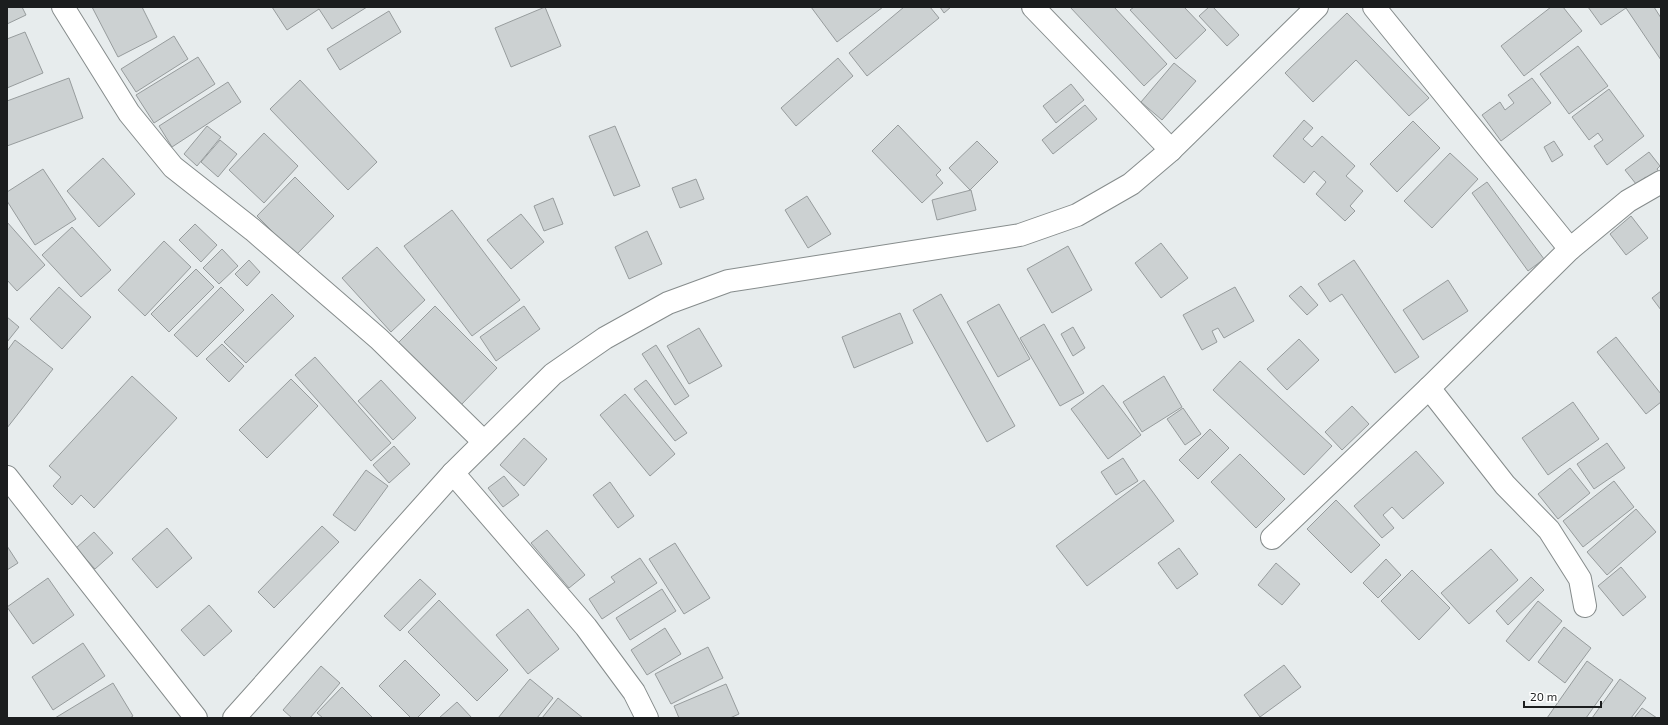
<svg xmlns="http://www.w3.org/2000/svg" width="1668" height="725" font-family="'Exo 2',sans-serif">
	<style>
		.building { fill: #ccd1d2; stroke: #979c9d }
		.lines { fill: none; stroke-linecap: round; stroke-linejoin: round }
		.street-casing { stroke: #868c8c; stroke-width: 24 }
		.secondary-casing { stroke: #868c8c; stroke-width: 24 }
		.street { stroke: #fff; stroke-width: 22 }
		.secondary { stroke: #fff; stroke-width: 22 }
	</style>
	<rect width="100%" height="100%" fill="#e7eced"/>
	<g class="building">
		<polygon points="7,7 22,7 26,15 7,24"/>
		<polygon points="92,7 142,7 157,37 118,57"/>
		<polygon points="272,7 367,7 332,29 319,9 287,30"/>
		<polygon points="545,7 561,46 511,67 495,28"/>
		<polygon points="811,7 883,7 837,42"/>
		<polygon points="904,7 930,7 939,18 867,76 849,53"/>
		<polygon points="940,7 951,7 944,13"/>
		<polygon points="1070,7 1114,7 1167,64 1144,86"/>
		<polygon points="1134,7 1184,7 1206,30 1176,59 1130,10"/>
		<polygon points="1209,7 1213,7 1239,35 1227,46 1199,16"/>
		<polygon points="1551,7 1563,7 1582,31 1524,76 1501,46"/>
		<polygon points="1588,7 1654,7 1661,18 1661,60 1626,8 1601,25"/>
		<polygon points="389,11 401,32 340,70 327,49"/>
		<polygon points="1347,13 1429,98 1409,116 1356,60 1313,102 1285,73"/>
		<polygon points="25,32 43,73 7,88 7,39"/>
		<polygon points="174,36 188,59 136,92 121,69"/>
		<polygon points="1578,46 1608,86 1569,114 1540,74"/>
		<polygon points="198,57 215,84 154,123 136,95"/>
		<polygon points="838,58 853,76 796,126 781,108"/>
		<polygon points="1174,63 1196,81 1162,120 1141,102"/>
		<polygon points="69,78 83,118 7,146 7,101"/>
		<polygon points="1532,78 1551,103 1501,141 1482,115 1500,102 1505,110 1514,103 1508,95"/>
		<polygon points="300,80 377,162 348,190 270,109"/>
		<polygon points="228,82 241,102 172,147 159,126"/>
		<polygon points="1071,84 1084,100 1056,123 1043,106"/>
		<polygon points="1609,89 1644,136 1607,165 1594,146 1603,140 1598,133 1589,140 1572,117"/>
		<polygon points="1085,105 1097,119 1053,154 1042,140"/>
		<polygon points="1304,120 1313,128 1303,139 1312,147 1322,136 1355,166 1346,176 1363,191 1350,206 1355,211 1345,221 1316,194 1326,182 1314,171 1304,183 1273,156"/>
		<polygon points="1413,121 1440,148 1397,192 1370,164"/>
		<polygon points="898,125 941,170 936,175 943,183 922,203 872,151"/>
		<polygon points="207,126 221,137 197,166 184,154"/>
		<polygon points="615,126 640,186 614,196 589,136"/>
		<polygon points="264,133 298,166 264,203 229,170"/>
		<polygon points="220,140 237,154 218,177 201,162"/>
		<polygon points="977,141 998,162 970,190 949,168"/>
		<polygon points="1554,141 1563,155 1552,162 1544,147"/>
		<polygon points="1649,152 1660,166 1657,169 1661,175 1651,183 1646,177 1636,184 1625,170"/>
		<polygon points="1450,153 1478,179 1432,228 1404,201"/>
		<polygon points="103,158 135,194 99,227 67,191"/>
		<polygon points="43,169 76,219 35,245 7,201 7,192"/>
		<polygon points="295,177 334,216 296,255 257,216"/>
		<polygon points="696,179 704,199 680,208 672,188"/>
		<polygon points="1487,182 1544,259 1528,271 1472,193"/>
		<polygon points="971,190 976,210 937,220 932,200"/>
		<polygon points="807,196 831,234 808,248 785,210"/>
		<polygon points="553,198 563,224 544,231 534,206"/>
		<polygon points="452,210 520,300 472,336 404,246"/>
		<polygon points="521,214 544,242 511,269 487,240"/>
		<polygon points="1631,216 1648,238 1626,255 1610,234"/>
		<polygon points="7,222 45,265 17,291 7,280"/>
		<polygon points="195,224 217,245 201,262 179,240"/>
		<polygon points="72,227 111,270 81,297 42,255"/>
		<polygon points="647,231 662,264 629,279 615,247"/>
		<polygon points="164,241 191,267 145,316 118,290"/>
		<polygon points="1161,243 1188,278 1161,298 1135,263"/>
		<polygon points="1068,246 1092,290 1052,313 1027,269"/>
		<polygon points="377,247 425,300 391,332 342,278"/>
		<polygon points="222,249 238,266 219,284 203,268"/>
		<polygon points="249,260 260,272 247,286 235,274"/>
		<polygon points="1354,260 1419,357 1395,373 1342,294 1330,302 1318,284"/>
		<polygon points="196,269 214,287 169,332 151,314"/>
		<polygon points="1448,280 1468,311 1423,340 1403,310"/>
		<polygon points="1301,286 1318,305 1307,315 1289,296"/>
		<polygon points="59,287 91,317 62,349 30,319"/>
		<polygon points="221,287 244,310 197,357 174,335"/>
		<polygon points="1235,287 1254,321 1224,338 1218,328 1212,331 1217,342 1202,350 1183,315"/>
		<polygon points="1661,291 1661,310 1652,298"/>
		<polygon points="272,294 294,316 246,363 224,342"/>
		<polygon points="941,294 1015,426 987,442 913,310"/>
		<polygon points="999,304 1030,359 998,377 967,322"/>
		<polygon points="435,306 497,368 459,407 396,345"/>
		<polygon points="524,306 540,329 496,361 480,337"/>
		<polygon points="900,313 913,343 854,368 842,337"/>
		<polygon points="7,317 19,327 7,342"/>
		<polygon points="1044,324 1084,393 1060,406 1020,338"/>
		<polygon points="1073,327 1085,348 1073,356 1061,334"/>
		<polygon points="699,328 722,366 689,384 667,346"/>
		<polygon points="1616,337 1661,394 1661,402 1646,414 1597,352"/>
		<polygon points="1299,339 1319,360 1287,390 1267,369"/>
		<polygon points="15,340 53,369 7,428 7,351"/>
		<polygon points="222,344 244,366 229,382 206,359"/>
		<polygon points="656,345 689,396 675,405 642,354"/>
		<polygon points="315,357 391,443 371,461 295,375"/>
		<polygon points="1240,361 1332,446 1304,475 1213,390"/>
		<polygon points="132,376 177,418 94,508 81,495 72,505 53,486 61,477 49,466"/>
		<polygon points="1164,376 1182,407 1142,432 1123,402"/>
		<polygon points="291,379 318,406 267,458 239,430"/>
		<polygon points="381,380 416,418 393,440 358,401"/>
		<polygon points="646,380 687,433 675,441 634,389"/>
		<polygon points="1103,385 1141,435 1108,459 1071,409"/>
		<polygon points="625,394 675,454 650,476 600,415"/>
		<polygon points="1573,402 1599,439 1548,475 1522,438"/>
		<polygon points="1352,406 1369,424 1342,450 1325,432"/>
		<polygon points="1183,408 1201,434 1185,445 1167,419"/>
		<polygon points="1210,429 1229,448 1198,479 1179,460"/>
		<polygon points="524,438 547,459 524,486 500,465"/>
		<polygon points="1607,443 1625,468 1594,489 1577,464"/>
		<polygon points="394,446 410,464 389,483 373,465"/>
		<polygon points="1416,451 1444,483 1403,519 1392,507 1383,515 1394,528 1382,538 1354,506"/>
		<polygon points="1240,454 1285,499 1256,528 1211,482"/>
		<polygon points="1123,458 1138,481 1116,495 1101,472"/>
		<polygon points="1570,468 1590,493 1558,519 1538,494"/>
		<polygon points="366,470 388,486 355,531 333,515"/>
		<polygon points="504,476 519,495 503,507 488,488"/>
		<polygon points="1144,480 1174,521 1087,586 1056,546"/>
		<polygon points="1614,481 1634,507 1583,547 1563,521"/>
		<polygon points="610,482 634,516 618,528 593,495"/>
		<polygon points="1336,500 1380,545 1351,573 1307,529"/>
		<polygon points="1636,509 1656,532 1607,575 1587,552"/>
		<polygon points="322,526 339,542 274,608 258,592"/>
		<polygon points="167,528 192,558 157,588 132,559"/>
		<polygon points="547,530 585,575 569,588 531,543"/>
		<polygon points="94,532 113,553 95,569 76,548"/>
		<polygon points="675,543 710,598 684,614 649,559"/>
		<polygon points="7,546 18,563 7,570"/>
		<polygon points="1179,548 1198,574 1177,589 1158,563"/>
		<polygon points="1491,549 1518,580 1469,624 1441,593"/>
		<polygon points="640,558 657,583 602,619 589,599 615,582 611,577"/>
		<polygon points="1386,559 1401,575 1378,598 1363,583"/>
		<polygon points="1276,563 1300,584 1282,605 1258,585"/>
		<polygon points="1621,567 1646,597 1623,616 1598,586"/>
		<polygon points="1412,570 1450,608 1419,640 1381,601"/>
		<polygon points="1531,577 1544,590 1508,625 1496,611"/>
		<polygon points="48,578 74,615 33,644 7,607"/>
		<polygon points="420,579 436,594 400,631 384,616"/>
		<polygon points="662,589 676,611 630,640 616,618"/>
		<polygon points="439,600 508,670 477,701 408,632"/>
		<polygon points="1538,601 1562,621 1529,661 1506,641"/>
		<polygon points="209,605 232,631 204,656 181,630"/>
		<polygon points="528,609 559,649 528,674 496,635"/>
		<polygon points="1564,627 1591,648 1565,683 1538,662"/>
		<polygon points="665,628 681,654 647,675 631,650"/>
		<polygon points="83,643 105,676 53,710 32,677"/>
		<polygon points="708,647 723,678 671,704 655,674"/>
		<polygon points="405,660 440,695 417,718 411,718 379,686"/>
		<polygon points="1587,661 1613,680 1586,718 1547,718"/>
		<polygon points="1284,665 1301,687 1260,717 1244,695"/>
		<polygon points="321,666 340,683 310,718 292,718 283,710"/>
		<polygon points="530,679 553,698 537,718 498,718"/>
		<polygon points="1620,679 1646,698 1631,718 1592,718"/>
		<polygon points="113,683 133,716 130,718 55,718"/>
		<polygon points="726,684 739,714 730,718 679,718 674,706"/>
		<polygon points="342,687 373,718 323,718 317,713"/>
		<polygon points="558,698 583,718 542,718"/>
		<polygon points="457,702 472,718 439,718"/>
		<polygon points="1642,708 1657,718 1634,718"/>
	</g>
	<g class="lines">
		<defs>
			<g id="street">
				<polyline points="63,7 129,113 173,167 253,230 379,339 484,442"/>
				<polyline points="1033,7 1171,150"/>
				<polyline points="1374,7 1570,249"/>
				<polyline points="1429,388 1505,485 1549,530 1580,579 1585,606"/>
				<polyline points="453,473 586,627 634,692 647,718"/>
				<polyline points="7,477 196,718"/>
				<polyline points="1272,538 1429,388 1570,249 1628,201 1661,182"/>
			</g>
			<polyline id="secondary" points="234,718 453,473 553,374 605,338 668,303 728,281 1020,235 1077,215 1131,184 1171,150 1317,7"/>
		</defs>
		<use href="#street" class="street-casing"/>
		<use href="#secondary" class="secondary-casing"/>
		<use href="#street" class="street"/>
		<use href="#secondary" class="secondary"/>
	</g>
	<rect width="1668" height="725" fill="none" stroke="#1b1d1e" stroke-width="16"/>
	<path d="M1524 701v6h77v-6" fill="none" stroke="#1b1d1e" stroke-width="2"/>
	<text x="1530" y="701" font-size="12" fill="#1b1d1e" stroke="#ffffff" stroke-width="3" paint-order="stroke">20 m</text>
</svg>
